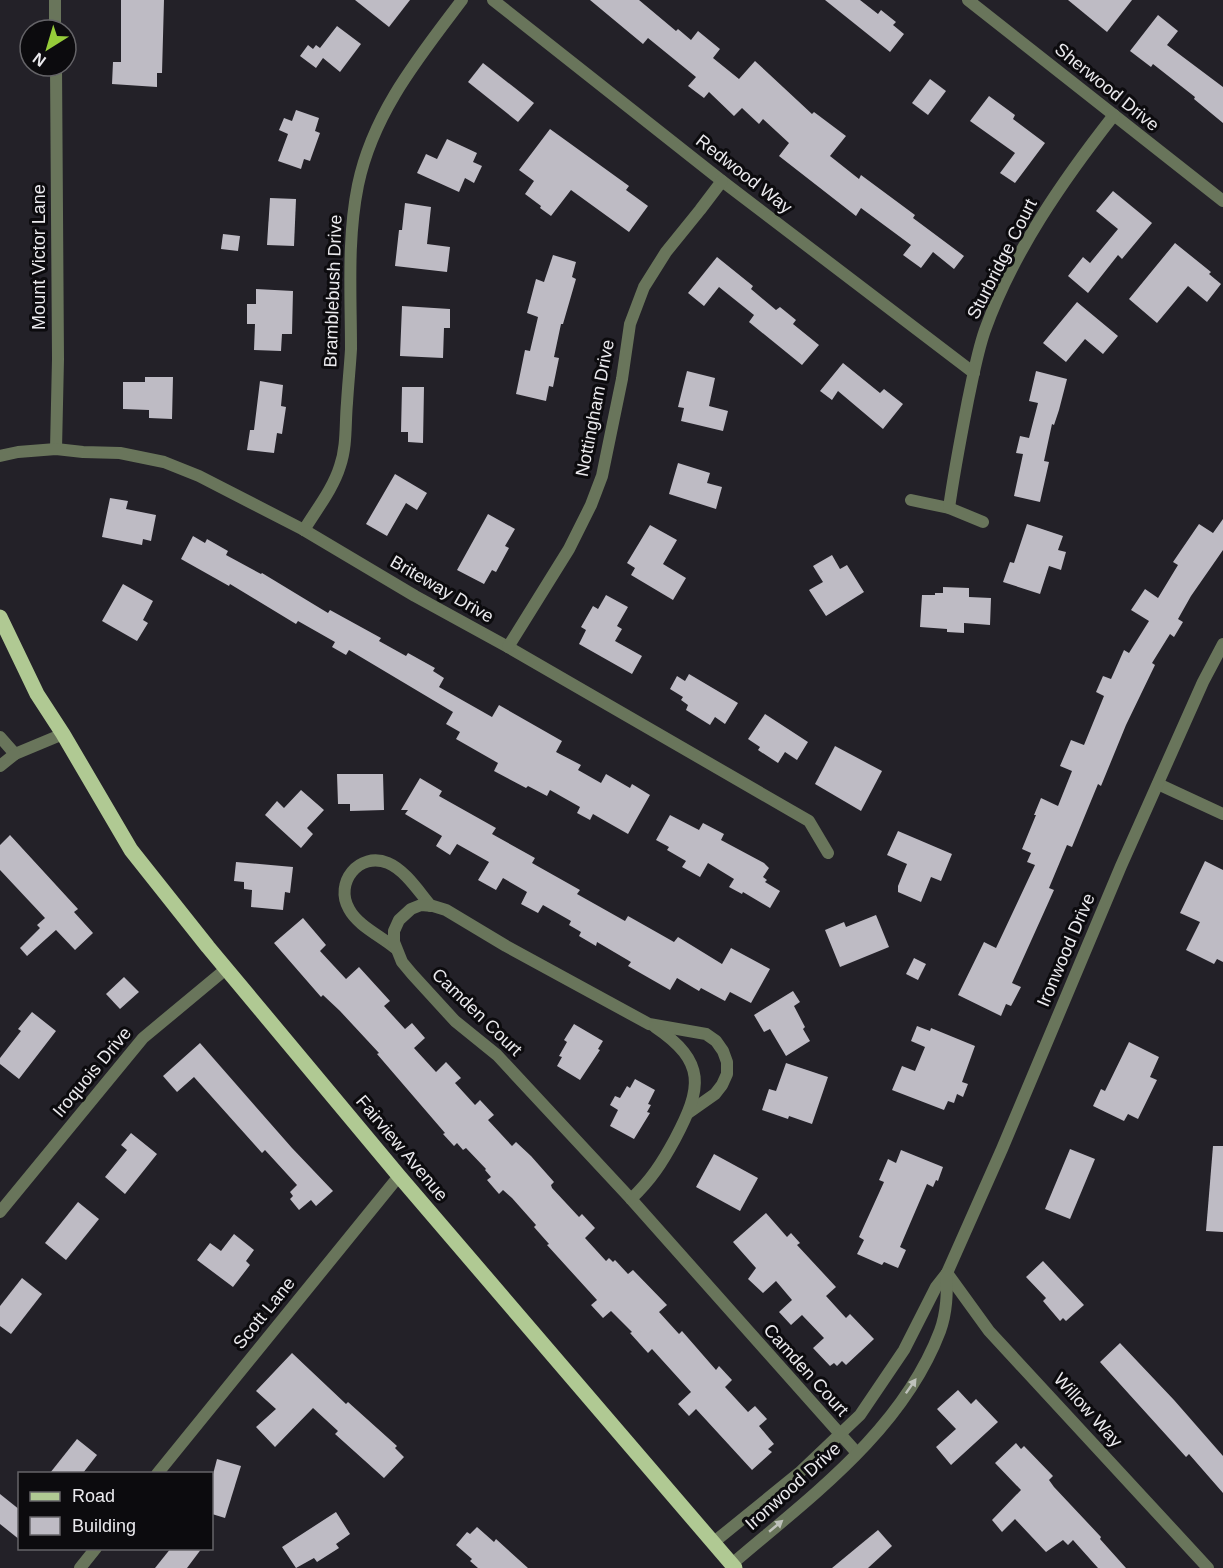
<svg xmlns="http://www.w3.org/2000/svg" width="1223" height="1568" font-family="Helvetica,sans-serif">
	<style>
		.building { fill: #bebbc4 }
		.lines { fill: none; stroke-linecap: round; stroke-linejoin: round }
		.street { stroke: #69755b; stroke-width: 12 }
		.primary { stroke: #b0c993; stroke-width: 15 }
		.oneway { fill: #bec1bb }
		.labels { text-anchor: middle; dominant-baseline: central; stroke-width: 6; stroke-linejoin: round; paint-order: stroke }
		.street-label { font-size: 18px; fill: #ebeaee; stroke: #0c0b0e }
	</style>
	<rect width="100%" height="100%" fill="#232128"/>
	<g class="building">
		<polygon points="121,0 164,0 162,73 157,73 157,87 112,84 113,62 121,62"/>
		<polygon points="355,0 410,0 389,27"/>
		<polygon points="590,0 639,0 676,31 678,29 691,40 698,31 720,49 713,58 739,79 755,61 812,114 814,112 846,136 830,156 859,179 861,175 915,215 913,218 964,256 954,269 933,252 921,268 903,255 911,245 861,208 856,216 779,156 789,143 763,119 759,124 742,108 734,116 709,92 704,98 688,86 696,77 648,38 643,44"/>
		<polygon points="825,0 860,0 878,14 881,10 896,22 893,25 904,34 890,52"/>
		<polygon points="1068,0 1132,0 1107,32"/>
		<polygon points="1158,15 1178,31 1167,45 1223,87 1223,123 1194,99 1195,97 1153,64 1151,67 1130,51"/>
		<polygon points="337,26 361,44 340,72 323,58 316,68 300,56 308,45 313,49 316,45 320,48"/>
		<polygon points="483,63 534,103 518,122 468,82"/>
		<polygon points="930,79 946,91 928,115 912,103"/>
		<polygon points="989,96 1015,115 1013,119 1045,143 1015,183 1000,173 1015,153 970,121"/>
		<polygon points="296,110 319,118 315,131 320,133 310,161 304,159 301,169 278,161 288,134 279,130 284,118 292,121"/>
		<polygon points="550,129 629,186 626,190 648,206 629,232 571,190 551,216 540,208 541,206 525,194 534,181 519,170"/>
		<polygon points="447,139 477,153 473,162 482,166 474,183 465,178 459,192 417,173 426,154 437,159"/>
		<polygon points="1113,191 1152,223 1122,259 1118,255 1088,293 1068,276 1083,257 1090,263 1118,229 1096,211"/>
		<polygon points="270,198 296,199 294,246 267,245"/>
		<polygon points="405,203 431,207 427,244 450,247 447,272 395,266 399,230 402,230"/>
		<polygon points="223,234 240,236 238,251 221,249"/>
		<polygon points="1175,243 1211,272 1209,274 1221,284 1207,302 1188,286 1157,323 1129,299"/>
		<polygon points="553,255 576,262 572,277 576,279 563,324 561,324 554,357 559,358 553,387 549,386 546,401 516,394 525,350 530,351 538,317 527,313 536,279 544,282"/>
		<polygon points="717,257 753,286 751,289 776,310 780,307 796,320 793,324 819,345 802,365 749,322 754,315 719,287 704,306 688,293"/>
		<polygon points="256,289 293,291 292,334 282,334 281,351 254,350 255,324 247,324 247,304 256,304"/>
		<polygon points="1077,302 1118,336 1103,354 1085,339 1066,362 1043,343"/>
		<polygon points="402,306 450,309 450,328 444,328 443,358 400,356"/>
		<polygon points="843,363 880,393 884,389 903,404 883,429 838,391 832,400 820,391"/>
		<polygon points="687,371 715,378 709,406 728,411 723,431 681,421 684,408 678,407"/>
		<polygon points="1036,371 1067,379 1059,410 1054,425 1052,424 1044,461 1049,462 1040,502 1014,496 1023,454 1016,453 1020,436 1029,438 1038,403 1029,401"/>
		<polygon points="145,377 173,377 172,419 149,418 149,410 123,409 123,382 145,382"/>
		<polygon points="260,381 283,385 281,406 286,407 282,434 277,433 274,453 247,450 250,430 254,430"/>
		<polygon points="402,387 424,387 423,443 408,442 408,432 401,432"/>
		<polygon points="678,463 710,473 707,483 722,487 716,509 669,494"/>
		<polygon points="395,474 427,493 417,510 406,503 387,536 366,524"/>
		<polygon points="110,498 128,501 126,509 156,515 151,541 143,539 142,545 102,537"/>
		<polygon points="488,514 515,529 505,546 509,548 496,572 492,570 484,584 457,570"/>
		<polygon points="1223,519 1223,550 1191,596 1178,619 1183,622 1174,637 1170,634 1152,663 1155,665 1126,725 1101,786 1098,784 1072,847 1067,845 1049,888 1054,890 1012,983 1021,987 1011,1006 1006,1004 1001,1016 958,995 984,942 996,948 1035,865 1027,862 1031,853 1022,849 1036,815 1034,815 1041,798 1058,806 1072,771 1060,766 1071,740 1084,745 1104,696 1096,692 1103,676 1111,679 1124,650 1129,653 1149,621 1131,610 1145,589 1158,598 1178,565 1173,562 1199,524 1213,533"/>
		<polygon points="1027,524 1063,536 1058,550 1066,552 1061,570 1049,566 1040,594 1003,582 1010,562 1014,563"/>
		<polygon points="650,525 677,540 663,564 686,578 673,600 631,575 635,568 627,563"/>
		<polygon points="193,536 205,543 207,539 228,551 226,555 261,574 262,573 328,613 330,610 381,638 379,641 406,656 408,653 435,668 433,671 444,678 439,687 492,717 499,705 562,741 556,752 581,765 578,770 601,783 606,774 630,788 632,784 650,795 628,834 593,814 590,820 577,813 580,807 550,790 547,796 528,786 526,788 494,771 498,763 456,739 460,732 446,724 453,712 349,650 346,655 332,647 335,642 298,621 296,624 230,584 229,586 181,559"/>
		<polygon points="832,555 840,569 847,565 864,592 826,616 809,590 823,582 813,566"/>
		<polygon points="123,584 153,601 143,620 148,623 137,641 102,621"/>
		<polygon points="943,587 969,588 969,597 991,598 990,625 964,623 964,633 947,632 947,629 920,627 922,595 935,595 935,593 943,593"/>
		<polygon points="606,595 628,607 617,626 622,629 615,641 642,656 632,674 579,644 586,630 581,627 593,606 598,609"/>
		<polygon points="689,674 738,703 725,724 715,717 710,725 686,710 688,705 681,700 683,697 670,689 677,676 685,681"/>
		<polygon points="765,714 808,742 797,760 785,752 778,763 758,750 760,747 748,739"/>
		<polygon points="835,746 882,771 861,811 815,784"/>
		<polygon points="337,774 383,774 384,810 350,811 350,804 338,804"/>
		<polygon points="420,778 442,791 439,796 496,828 492,834 535,858 532,863 580,890 577,894 625,921 628,916 674,942 678,937 722,964 731,948 770,969 751,1003 730,992 725,1001 701,988 699,991 677,978 670,990 628,966 631,962 597,942 596,946 579,936 581,932 569,925 571,921 543,905 538,913 521,904 527,892 503,878 496,890 478,880 489,862 457,844 450,855 436,846 442,836 405,814 408,810 401,810"/>
		<polygon points="301,790 324,810 307,828 313,834 301,848 265,815 277,801 284,808"/>
		<polygon points="670,815 699,830 703,823 724,834 721,840 764,863 769,868 763,877 767,880 765,882 780,891 770,908 743,892 742,894 729,887 734,879 708,863 700,877 682,867 686,861 667,850 669,847 656,840"/>
		<polygon points="898,831 952,854 941,881 931,877 921,902 898,892 898,886 907,864 887,855"/>
		<polygon points="10,835 78,909 74,912 93,933 75,950 56,930 27,956 20,948 40,928 37,925 45,918 0,870 0,845"/>
		<polygon points="1205,861 1223,870 1223,962 1217,959 1214,964 1186,950 1200,922 1180,913"/>
		<polygon points="236,862 293,867 290,893 285,892 283,910 251,907 252,890 244,889 244,882 234,881"/>
		<polygon points="876,915 889,947 840,967 825,930 844,922 846,927"/>
		<polygon points="303,918 326,945 320,951 346,979 359,967 390,1001 384,1006 405,1029 412,1023 425,1038 414,1048 436,1072 446,1062 461,1078 455,1083 475,1105 480,1100 494,1115 488,1120 512,1146 516,1142 531,1156 554,1182 551,1185 552,1188 579,1217 582,1214 595,1228 585,1238 606,1261 609,1258 613,1262 615,1260 628,1274 633,1270 667,1305 659,1312 679,1334 682,1331 716,1370 719,1366 732,1380 725,1387 748,1412 755,1406 767,1419 759,1426 774,1444 768,1449 772,1452 752,1470 696,1409 689,1416 678,1404 691,1392 652,1349 648,1353 630,1333 632,1332 611,1311 603,1318 591,1305 597,1300 547,1245 549,1244 534,1227 536,1225 512,1198 503,1190 499,1194 487,1180 491,1177 485,1170 486,1169 466,1148 463,1150 457,1143 454,1146 443,1134 445,1133 377,1054 379,1053 340,1011 323,995 321,997 274,943"/>
		<polygon points="914,958 926,964 918,980 906,974"/>
		<polygon points="124,977 139,992 120,1009 106,994"/>
		<polygon points="793,991 800,1002 794,1006 805,1027 803,1029 810,1041 786,1056 770,1029 764,1032 754,1015"/>
		<polygon points="32,1012 56,1031 19,1079 0,1064 0,1058 21,1031 18,1029"/>
		<polygon points="574,1024 603,1041 598,1049 600,1050 580,1080 557,1066 562,1057 559,1056 567,1042 564,1040"/>
		<polygon points="917,1026 930,1031 931,1028 975,1046 962,1082 968,1084 963,1097 957,1094 954,1103 948,1101 944,1110 892,1090 902,1066 915,1071 925,1047 911,1041"/>
		<polygon points="1129,1042 1159,1057 1150,1077 1157,1080 1138,1119 1128,1114 1124,1121 1093,1106 1101,1089 1105,1091"/>
		<polygon points="200,1043 292,1148 333,1191 316,1206 311,1200 299,1210 290,1199 293,1196 290,1192 297,1185 265,1150 262,1153 194,1077 177,1092 163,1076"/>
		<polygon points="786,1063 828,1077 812,1124 789,1116 788,1119 762,1110 769,1089 776,1091"/>
		<polygon points="635,1079 655,1090 648,1104 651,1105 647,1112 650,1113 634,1139 610,1126 618,1110 610,1105 615,1096 620,1098 627,1086 630,1088"/>
		<polygon points="131,1133 157,1154 125,1194 105,1177 127,1150 121,1145"/>
		<polygon points="1213,1146 1223,1146 1223,1232 1206,1231"/>
		<polygon points="1070,1149 1095,1159 1070,1219 1045,1209"/>
		<polygon points="901,1150 943,1167 938,1181 936,1180 933,1187 927,1184 900,1247 906,1250 898,1268 884,1262 882,1265 857,1254 864,1240 859,1237 884,1182 879,1180 888,1159 896,1163"/>
		<polygon points="714,1154 758,1178 740,1211 696,1187"/>
		<polygon points="78,1202 99,1219 66,1260 45,1243"/>
		<polygon points="766,1213 787,1237 791,1233 800,1243 797,1245 836,1287 826,1296 846,1318 850,1314 874,1339 846,1365 842,1361 837,1366 834,1363 830,1366 813,1348 824,1338 802,1315 791,1325 779,1312 792,1300 776,1281 763,1293 748,1279 756,1268 733,1242"/>
		<polygon points="234,1234 254,1250 246,1261 250,1265 233,1287 197,1260 210,1243 221,1251"/>
		<polygon points="1043,1261 1084,1305 1066,1321 1063,1318 1060,1321 1043,1301 1046,1298 1026,1277"/>
		<polygon points="22,1278 42,1294 11,1334 0,1326 0,1306"/>
		<polygon points="1120,1343 1174,1400 1223,1456 1223,1493 1189,1454 1186,1457 1100,1362"/>
		<polygon points="292,1353 346,1404 348,1402 397,1446 395,1448 404,1457 384,1478 335,1434 338,1431 313,1408 275,1447 256,1427 276,1409 256,1391"/>
		<polygon points="958,1390 971,1404 976,1399 998,1422 951,1465 936,1447 956,1429 937,1409"/>
		<polygon points="77,1439 97,1455 83,1473 50,1473"/>
		<polygon points="1016,1443 1021,1449 1024,1446 1053,1476 1049,1480 1054,1487 1101,1537 1100,1539 1126,1568 1098,1568 1073,1540 1068,1545 1063,1540 1046,1552 1015,1519 1002,1532 992,1520 1021,1490 995,1463"/>
		<polygon points="217,1459 241,1466 225,1518 212,1514 212,1478"/>
		<polygon points="0,1494 20,1510 20,1540 0,1524"/>
		<polygon points="336,1512 350,1534 336,1544 339,1548 317,1562 314,1558 296,1568 282,1547"/>
		<polygon points="477,1527 494,1542 496,1539 528,1568 478,1568 470,1561 472,1559 456,1545 467,1532 470,1534"/>
		<polygon points="878,1530 892,1546 868,1568 832,1568"/>
		<polygon points="171,1548 202,1548 187,1568 155,1568"/>
	</g>
	<g class="lines">
		<g class="street">
			<polyline points="55,0 55,30"/>
			<polyline points="493,0 722,181 974,373"/>
			<polyline points="968,0 1223,201"/>
			<polyline points="56,66 58,359 56,449"/>
			<polyline points="0,456 18,452 56,449 83,452 120,453 164,462 199,476 304,530 415,596 508,647 809,821 828,853"/>
			<polyline points="911,500 949,508 983,522"/>
			<path d="M949 508C954 472 961 436 968 400 973 377 977 353 985 330 1013 252 1063 180 1114 115"/>
			<path d="M304 530C316 510 333 489 340 466 347 446 345 424 347 403 348 385 350 367 351 349 351 294 347 239 358 185 373 113 419 57 462 0"/>
			<polyline points="508,647 569,549 591,505 602,476 622,379 630,324 644,287 666,252 700,210 722,181"/>
			<polyline points="0,737 15,754 63,734"/>
			<polyline points="0,766 15,754"/>
			<polyline points="1158,784 1223,814"/>
			<path d="M395 948C381 936 358 926 349 909 334 883 359 851 388 863 405 870 419 892 431 906"/>
			<polyline points="688,1113 715,1094 722,1085 727,1074 727,1062 723,1051 716,1041 706,1034 649,1024 506,946 446,910 433,906 421,905 411,909 399,920 394,931 394,942 402,962 412,974 455,1021 497,1055 631,1199 857,1453"/>
			<path d="M631 1199C651 1180 662 1163 675 1139 702 1088 707 1062 655 1027"/>
			<polyline points="0,1212 143,1038 226,969"/>
			<polyline points="947,1273 989,1331 1208,1568"/>
			<polyline points="157,1474 399,1176"/>
			<polyline points="714,1542 799,1473 860,1415 904,1350 936,1287 947,1273 1002,1149 1121,866 1203,682 1223,644"/>
			<path d="M732 1564C810 1497 902 1431 940 1331 947 1312 947 1293 947 1273"/>
			<polyline points="80,1568 96,1548"/>
		</g>
		<polyline class="primary" points="0,617 37,694 63,734 131,850 208,947 399,1176 735,1568"/>
	</g>
	<defs><path id="oneway-solid" d="M-6-.8H1V-3.2L6.5 0L1 3.2V.8H-6Z" transform="scale(1.5)"/></defs>
	<g class="oneway">
		<use href="#oneway-solid" transform="translate(911 1386) rotate(-55)"/>
		<use href="#oneway-solid" transform="translate(776 1526) rotate(-40)"/>
	</g>
	<g class="labels">
		<g class="street-label">
			<text transform="translate(1107 87) rotate(39)">Sherwood Drive</text>
			<text transform="translate(744 174) rotate(38)">Redwood Way</text>
			<text transform="translate(39 257) rotate(-90)">Mount Victor Lane</text>
			<text transform="translate(1002 259) rotate(-63)">Sturbridge Court</text>
			<text transform="translate(333 291) rotate(-88)">Bramblebush Drive</text>
			<text transform="translate(595 408) rotate(-79)">Nottingham Drive</text>
			<text transform="translate(442 589) rotate(30)">Briteway Drive</text>
			<text transform="translate(1066 950) rotate(-67)">Ironwood Drive</text>
			<text transform="translate(477 1012) rotate(44)">Camden Court</text>
			<text transform="translate(92 1072) rotate(-50)">Iroquois Drive</text>
			<text transform="translate(402 1148) rotate(50)">Fairview Avenue</text>
			<text transform="translate(264 1313) rotate(-51)">Scott Lane</text>
			<text transform="translate(806 1370) rotate(48)">Camden Court</text>
			<text transform="translate(1088 1410) rotate(48)">Willow Way</text>
			<text transform="translate(793 1486) rotate(-42)">Ironwood Drive</text>
		</g>
	</g>
	<rect x="18" y="1472" width="195" height="78" fill="#0c0b0e" stroke="#656468" stroke-width="1.5"/>
	<rect x="30" y="1492" width="30" height="9" fill="#b0c993" stroke="#656468" stroke-width="1.5"/>
	<text x="72" y="1502" font-size="18" fill="#ebeaee">Road</text>
	<rect x="30" y="1517" width="30" height="18" fill="#bebbc4" stroke="#656468" stroke-width="1.5"/>
	<text x="72" y="1532" font-size="18" fill="#ebeaee">Building</text>
	<g transform="translate(48 48) rotate(217)"><circle r="28" fill="#0c0b0e" stroke="#656468" stroke-width="1.5"/>
	<path d="M0-4.5L10 22L0 15L-10 22Z" fill="#96cc3a"/>
	<text y="-9" font-size="16" font-weight="bold" text-anchor="middle" fill="#ebeaee">N</text>
	</g>
</svg>
